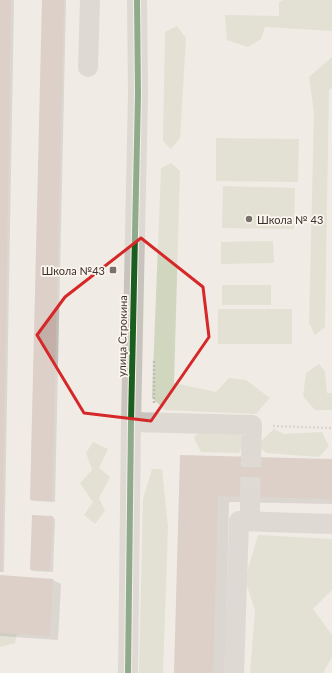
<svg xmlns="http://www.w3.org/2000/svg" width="332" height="673" font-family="Lato,sans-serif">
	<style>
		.green { fill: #d1d6bf }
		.shadow { fill: #0003 }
		.building { fill: #c3afa7 }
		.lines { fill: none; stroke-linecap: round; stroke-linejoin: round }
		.minor-tunnel { stroke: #ccc6c0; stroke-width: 20; stroke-dasharray: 20 10; stroke-linecap: butt }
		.path { stroke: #c2bbb6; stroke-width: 2.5; stroke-dasharray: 2 2; stroke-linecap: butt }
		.minor { stroke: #c9c3be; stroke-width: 20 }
		.cycleway-casing { stroke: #fbf5ee; stroke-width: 8 }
		.cycleway { stroke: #1b5e20; stroke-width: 6 }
		.marked { fill: none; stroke: #d62828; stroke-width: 3; stroke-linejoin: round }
		.poi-dot { fill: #7a716c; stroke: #fbf5ee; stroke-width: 1.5 }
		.labels { text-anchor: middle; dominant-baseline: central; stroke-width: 3.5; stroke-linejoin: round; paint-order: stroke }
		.poi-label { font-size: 11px; fill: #3b302b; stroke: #fbf5ee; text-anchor: start }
		.street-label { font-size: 11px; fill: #3b302b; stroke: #fbf5ee }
	</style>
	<rect width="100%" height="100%" fill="#f0ebe5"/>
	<g class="green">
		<polygon points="283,0 332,0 332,31 265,27 261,39 248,47 227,40 225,15 279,16 279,2"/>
		<polygon points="177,26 186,38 180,138 171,149 163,141 165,32"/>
		<polygon points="332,57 332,88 329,90 325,327 315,335 309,323 314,113 309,77"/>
		<polygon points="216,138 299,139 298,182 216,181"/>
		<polygon points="171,163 180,171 174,383 216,392 229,378 246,380 270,398 256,414 165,410 152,398 161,168"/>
		<polygon points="223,186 295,188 294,229 222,228"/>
		<polygon points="273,241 274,263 221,264 221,242"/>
		<rect x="222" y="285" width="49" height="20"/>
		<rect x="218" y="309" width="74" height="35"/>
		<polygon points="319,364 325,371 327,393 332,393 332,410 315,410 303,396 306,373"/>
		<polygon points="201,427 236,429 245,439 239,453 201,452 194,438"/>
		<polygon points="274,429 284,434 322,432 329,446 319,457 266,453 257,445"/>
		<polygon points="93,442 108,449 99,468 110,477 99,498 105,511 95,524 84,515 93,502 80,483 92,470 86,453"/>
		<polygon points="152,469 162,469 168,527 163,673 139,673 143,499"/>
		<polygon points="258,535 332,539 332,590 313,609 332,635 332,657 323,673 250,673 255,611 245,579"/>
		<polygon points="0,619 18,628 15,643 0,647"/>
	</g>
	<g class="shadow">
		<polygon points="0,0 14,0 4,572 0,572"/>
		<polygon points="43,0 66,0 55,502 34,501 31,500"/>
		<polygon points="181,456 332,460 332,504 229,502 225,673 175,673"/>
		<polygon points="52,517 55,519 53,572 33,571 31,569"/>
		<polygon points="0,576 53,580 61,584 58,640 0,636"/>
	</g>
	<g class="building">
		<polygon points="0,0 11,0 2,571 0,571"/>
		<polygon points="42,0 64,0 52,501 30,500"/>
		<polygon points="180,455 332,459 332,499 218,496 213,673 174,673"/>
		<polygon points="32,515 53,516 50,571 30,570"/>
		<polygon points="0,575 53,579 50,636 0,633"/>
	</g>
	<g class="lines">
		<polyline class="minor-tunnel" points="250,497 251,457"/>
		<g class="path">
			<polyline points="154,403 154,360"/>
			<polyline points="273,426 332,428"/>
		</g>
		<g class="minor">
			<polyline points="88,67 90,0"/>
			<polyline points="131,422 252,425 251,457"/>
			<polyline points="250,521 250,497"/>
			<polyline points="128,673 131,422 138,94 137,0"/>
			<polyline points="234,673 239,521 332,524"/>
		</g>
		<defs>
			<polyline id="cycleway" points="128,673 131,422 138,94 137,0"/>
		</defs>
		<use href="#cycleway" class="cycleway-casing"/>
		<use href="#cycleway" class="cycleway"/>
	</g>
	<path d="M0 0H332V673H0ZM141 238 203 287 209 337 151 421 84 413 37 335 65 297Z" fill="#f0ebe5" fill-opacity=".55" fill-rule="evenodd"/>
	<path class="marked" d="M141 238 203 287 209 337 151 421 84 413 37 335 65 297Z"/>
	<g class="poi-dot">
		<circle cx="249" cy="219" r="4"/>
		<rect x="109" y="266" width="8" height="8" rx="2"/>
	</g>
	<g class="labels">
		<g class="poi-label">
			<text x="257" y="219">Школа № 43</text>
			<text x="105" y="270" text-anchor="end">Школа №43</text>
		</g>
		<g class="street-label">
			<text transform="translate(122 336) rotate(-89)">улица Строкина</text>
		</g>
	</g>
</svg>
